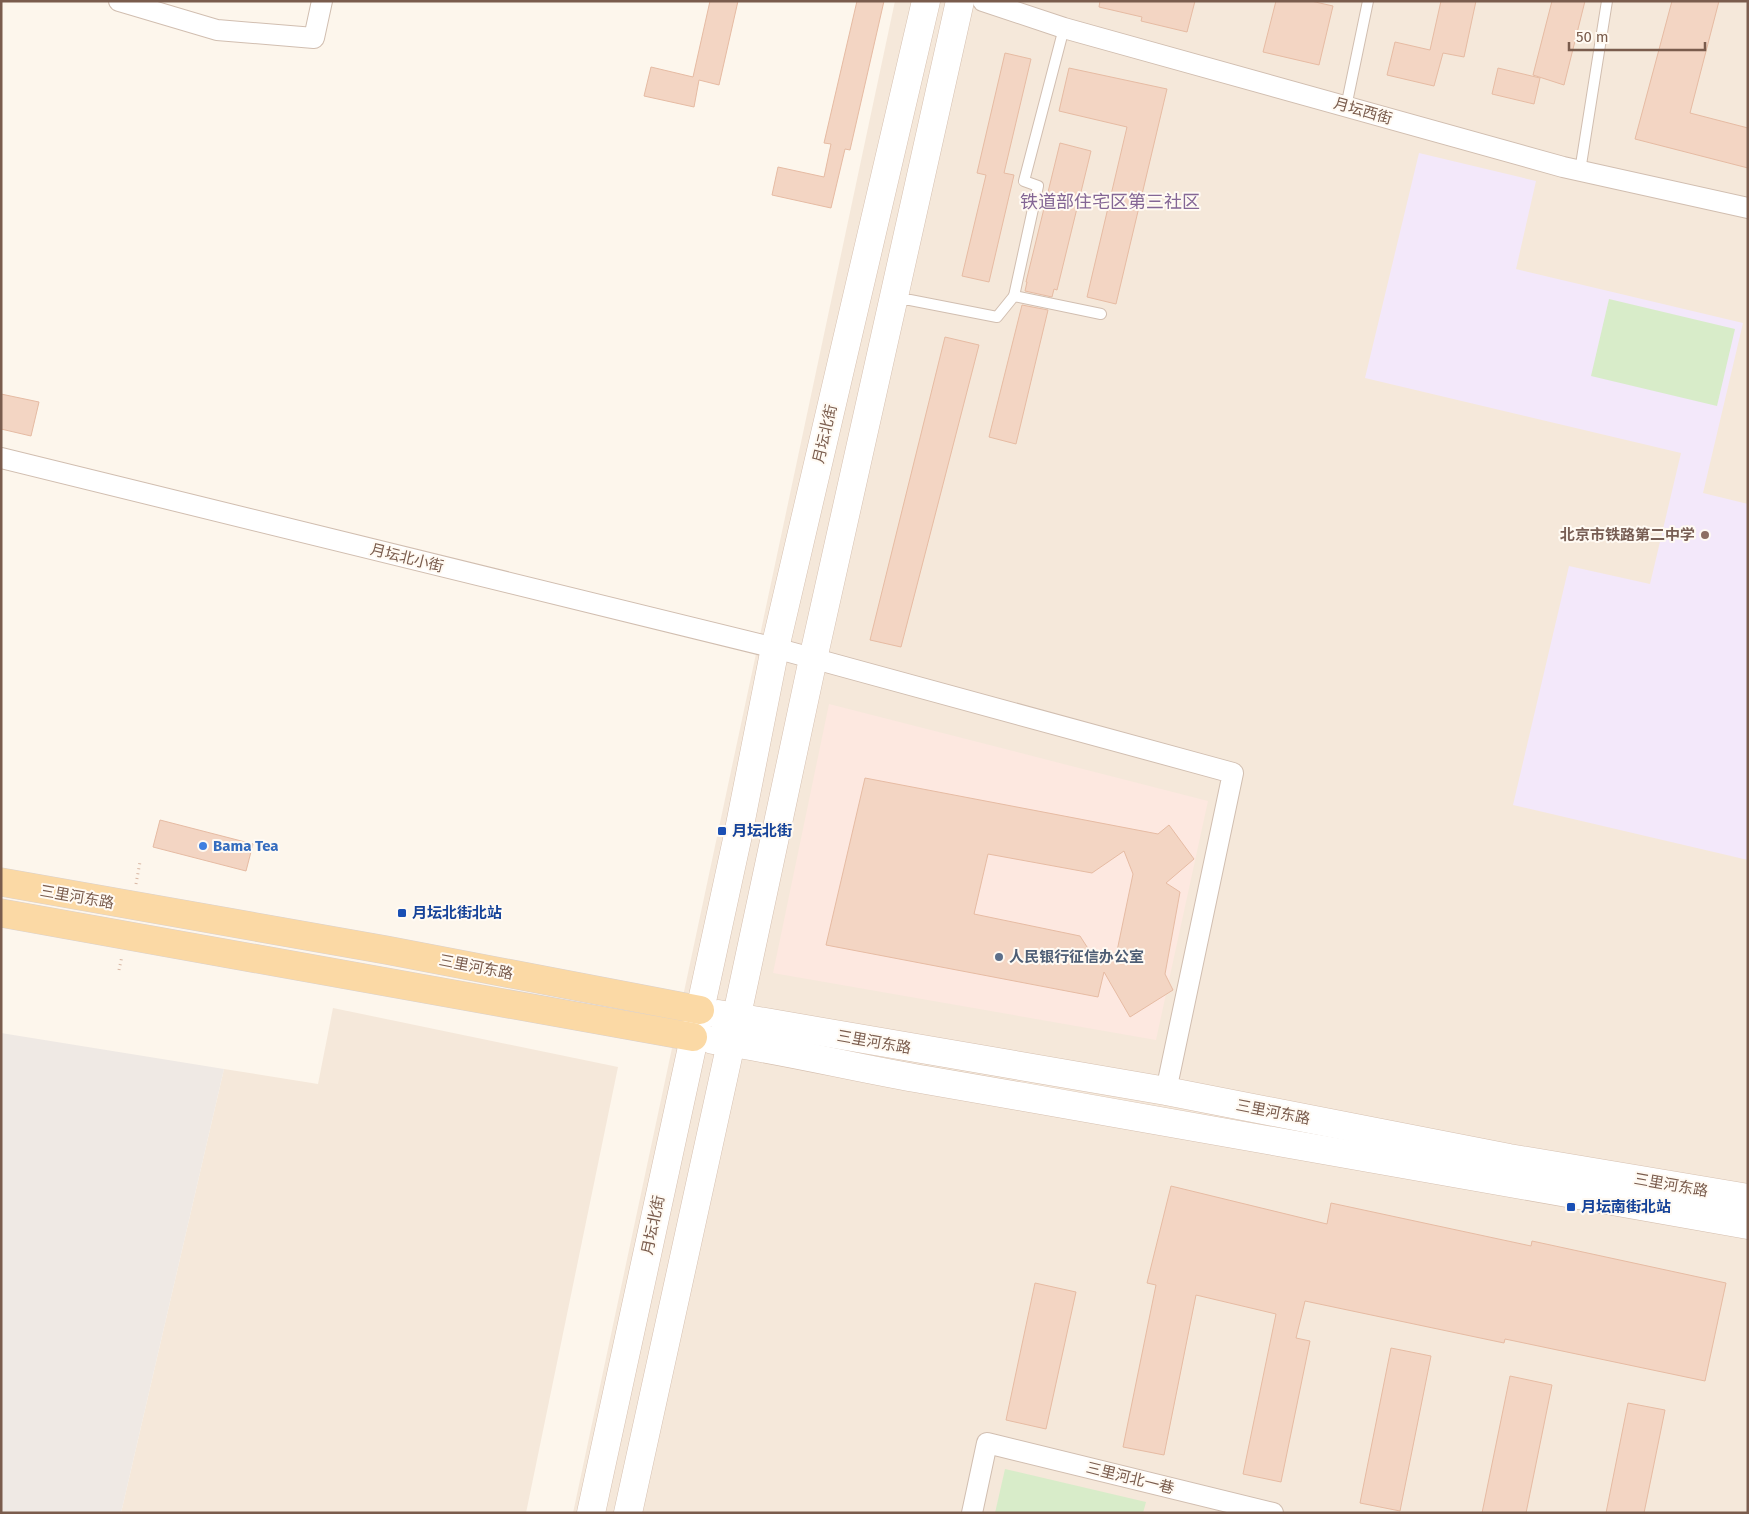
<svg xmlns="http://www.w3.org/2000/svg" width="1749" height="1514" font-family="'Fira Sans','Noto Sans SC',sans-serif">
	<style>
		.residential { fill: #f5e8da }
		.commercial { fill: #fde8e0 }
		.industrial { fill: #efe9e4 }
		.education { fill: #f3e8fa }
		.green { fill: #d8ecc9 }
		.building { fill: #f3d5c3; stroke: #e6bba3; fill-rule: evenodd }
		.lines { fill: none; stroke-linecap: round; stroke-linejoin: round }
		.lane-casing { stroke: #d1beb0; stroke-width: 12 }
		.street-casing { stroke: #d1beb0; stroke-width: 22 }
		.secondary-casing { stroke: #d6c0b0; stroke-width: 29 }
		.primary-casing { stroke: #dad1cd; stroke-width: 29 }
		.path { stroke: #d9b8a5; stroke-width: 3; stroke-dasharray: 1 4; stroke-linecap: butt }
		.lane { stroke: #fff; stroke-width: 10 }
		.street { stroke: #fff; stroke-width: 20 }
		.secondary { stroke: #fff; stroke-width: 28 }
		.primary { stroke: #fbd9a5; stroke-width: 28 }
		.education-dot { fill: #8d6e63; stroke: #fffaf3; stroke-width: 2 }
		.transit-dot { fill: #1a4fb4; stroke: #fffaf3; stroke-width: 2 }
		.shop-dot { fill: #3f7fe0; stroke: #fffaf3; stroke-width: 2 }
		.service-dot { fill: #5c6f8a; stroke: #fffaf3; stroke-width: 2 }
		.labels { text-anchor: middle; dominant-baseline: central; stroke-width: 4; stroke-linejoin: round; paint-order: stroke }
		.street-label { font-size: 15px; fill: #7a5c4d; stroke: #fffaf3 }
		.education-label { font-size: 15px; font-weight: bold; fill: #785e54; stroke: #fffaf3; text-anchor: end }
		.transit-label { font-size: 15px; font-weight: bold; fill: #164399; stroke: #fffaf3; text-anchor: start }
		.shop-label { font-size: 15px; font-weight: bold; fill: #366cbe; stroke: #fffaf3; text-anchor: start }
		.service-label { font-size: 15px; font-weight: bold; fill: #4e5e75; stroke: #fffaf3; text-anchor: start }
		.quarter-label { font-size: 18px; fill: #846695; stroke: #fffaf3 }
	</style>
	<rect width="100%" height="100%" fill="#fdf6ec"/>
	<g class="residential">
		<polygon points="895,1 1748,1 1748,1513 573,1513"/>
		<polygon points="333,1008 618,1067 526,1513 121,1513 224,1069 318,1084"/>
	</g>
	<polygon class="commercial" points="829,704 1208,801 1156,1040 773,973"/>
	<polygon class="industrial" points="1,1033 224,1069 121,1513 1,1513"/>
	<polygon class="education" points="1419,153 1536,181 1516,269 1743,323 1703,493 1748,504 1748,860 1513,805 1569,566 1650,584 1681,453 1365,378"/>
	<g class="green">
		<polygon points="1609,299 1735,329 1717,406 1591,376"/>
		<polygon points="1005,1469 1146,1502 1143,1513 995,1513"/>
	</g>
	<g class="building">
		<polygon points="710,1 738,1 719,85 699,80 694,107 644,96 651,67 693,77"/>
		<polygon points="857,1 884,1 850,150 845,149 831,208 772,195 778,167 824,177 831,144 824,143"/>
		<polygon points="1100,1 1195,1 1187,32 1141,21 1142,17 1099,7"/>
		<polygon points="1276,1 1311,1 1333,6 1319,65 1263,52"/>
		<polygon points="1441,1 1476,1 1464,57 1443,53 1434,86 1387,75 1395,42 1430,50"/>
		<polygon points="1552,1 1585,1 1564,85 1533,75"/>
		<polygon points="1672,1 1719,1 1690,113 1748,128 1748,168 1635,139"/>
		<polygon points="1005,53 1031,59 1004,173 1014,175 989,282 962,276 986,175 977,173"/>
		<polygon points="1069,68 1167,89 1116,304 1087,297 1127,127 1059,111"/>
		<polygon points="1498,68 1540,78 1534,104 1492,94"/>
		<polygon points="1060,143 1091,151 1057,290 1054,289 1052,297 1025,291 1027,282 1026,282"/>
		<polygon points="1022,305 1048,310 1016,444 989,437"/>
		<polygon points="945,337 979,345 901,647 870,640"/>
		<polygon points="1,394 39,402 31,436 1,429"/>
		<path d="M865 778 1158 834 1169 825 1194 859 1166 883 1180 892 1165 974 1173 990 1130 1017 1104 972 1098 997 826 945ZM1124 851 1133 874 1117 951 1098 964 1080 936 974 914 988 854 1092 873Z"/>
		<polygon points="160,820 253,844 246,871 153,847"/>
		<polygon points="1171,1186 1327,1224 1331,1203 1531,1246 1532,1241 1726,1283 1705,1381 1505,1339 1504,1343 1305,1301 1296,1338 1310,1341 1281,1482 1243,1474 1276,1314 1196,1295 1164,1455 1123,1447 1156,1285 1147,1283"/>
		<polygon points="1035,1283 1076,1292 1046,1429 1006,1420"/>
		<polygon points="1391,1348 1431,1356 1400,1511 1360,1503"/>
		<polygon points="1510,1376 1552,1385 1526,1513 1482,1513"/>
		<polygon points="1628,1403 1665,1410 1644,1513 1606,1513"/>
	</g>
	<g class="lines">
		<defs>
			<g id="lane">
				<polyline points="1346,107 1368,1"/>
				<polyline points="1580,171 1607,1"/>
				<polyline points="1014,296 1038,186 1024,181 1064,28"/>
				<polyline points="894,300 910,300 997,317 1014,296 1101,314"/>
			</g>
			<g id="street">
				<polyline points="119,1 217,30 314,38 322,1"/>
				<polyline points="983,1 1064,28 1563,167 1748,208"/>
				<polyline points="1,458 775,648 1233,773 1166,1091"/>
				<polyline points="972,1513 987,1443 1273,1513"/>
			</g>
			<g id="secondary">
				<polyline points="718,1014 1166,1091 1509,1158 1748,1198"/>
				<path d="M713 1040C784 1050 855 1068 926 1080 1200 1127 1473 1179 1748 1225"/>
				<polyline points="591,1513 738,835 775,648 926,1"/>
				<polyline points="628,1513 731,1043 813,659 960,1"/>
			</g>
			<g id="primary">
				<polyline points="1,882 386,950 700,1010"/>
				<polyline points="1,913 693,1037"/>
			</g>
		</defs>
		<use href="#lane" class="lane-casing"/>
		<use href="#street" class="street-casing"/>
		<use href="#secondary" class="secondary-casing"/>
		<use href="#primary" class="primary-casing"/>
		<g class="path">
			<polyline points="136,884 140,862"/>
			<polyline points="119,970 122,956"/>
		</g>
		<use href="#lane" class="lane"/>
		<use href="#street" class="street"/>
		<use href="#secondary" class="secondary"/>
		<use href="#primary" class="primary"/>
	</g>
	<circle class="education-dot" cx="1705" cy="535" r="5"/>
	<g class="transit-dot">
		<rect x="717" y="826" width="10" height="10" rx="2.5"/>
		<rect x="397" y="908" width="10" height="10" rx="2.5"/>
		<rect x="1566" y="1202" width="10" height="10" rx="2.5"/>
	</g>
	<circle class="shop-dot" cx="203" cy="846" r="5"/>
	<circle class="service-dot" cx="999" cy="957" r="5"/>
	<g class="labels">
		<g class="street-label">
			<text transform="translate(1363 111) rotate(16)">月坛西街</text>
			<text transform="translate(825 434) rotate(-77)">月坛北街</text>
			<text transform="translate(407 558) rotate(14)">月坛北小街</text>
			<text transform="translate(77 897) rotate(10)">三里河东路</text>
			<text transform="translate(476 967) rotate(11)">三里河东路</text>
			<text transform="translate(874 1042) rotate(10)">三里河东路</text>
			<text transform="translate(1273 1112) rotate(11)">三里河东路</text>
			<text transform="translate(1671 1185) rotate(10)">三里河东路</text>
			<text transform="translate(653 1225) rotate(-78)">月坛北街</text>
			<text transform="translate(1130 1478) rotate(14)">三里河北一巷</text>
		</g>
		<g class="education-label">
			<text x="1695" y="535">北京市铁路第二中学</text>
		</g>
		<g class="transit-label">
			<text x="732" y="831">月坛北街</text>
			<text x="412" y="913">月坛北街北站</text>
			<text x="1581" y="1207">月坛南街北站</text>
		</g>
		<g class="shop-label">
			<text x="213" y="846">Bama Tea</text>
		</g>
		<g class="service-label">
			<text x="1009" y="957">人民银行征信办公室</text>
		</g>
		<g class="quarter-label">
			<text x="1110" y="202">铁道部住宅区第三社区</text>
		</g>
	</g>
	<rect width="1749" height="1514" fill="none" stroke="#7a5c4d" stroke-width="5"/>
	<path d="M1569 42v8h136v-8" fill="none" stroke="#7a5c4d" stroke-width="2.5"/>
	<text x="1576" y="42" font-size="15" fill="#7a5c4d" stroke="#fffaf3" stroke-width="4" paint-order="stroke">50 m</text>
</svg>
